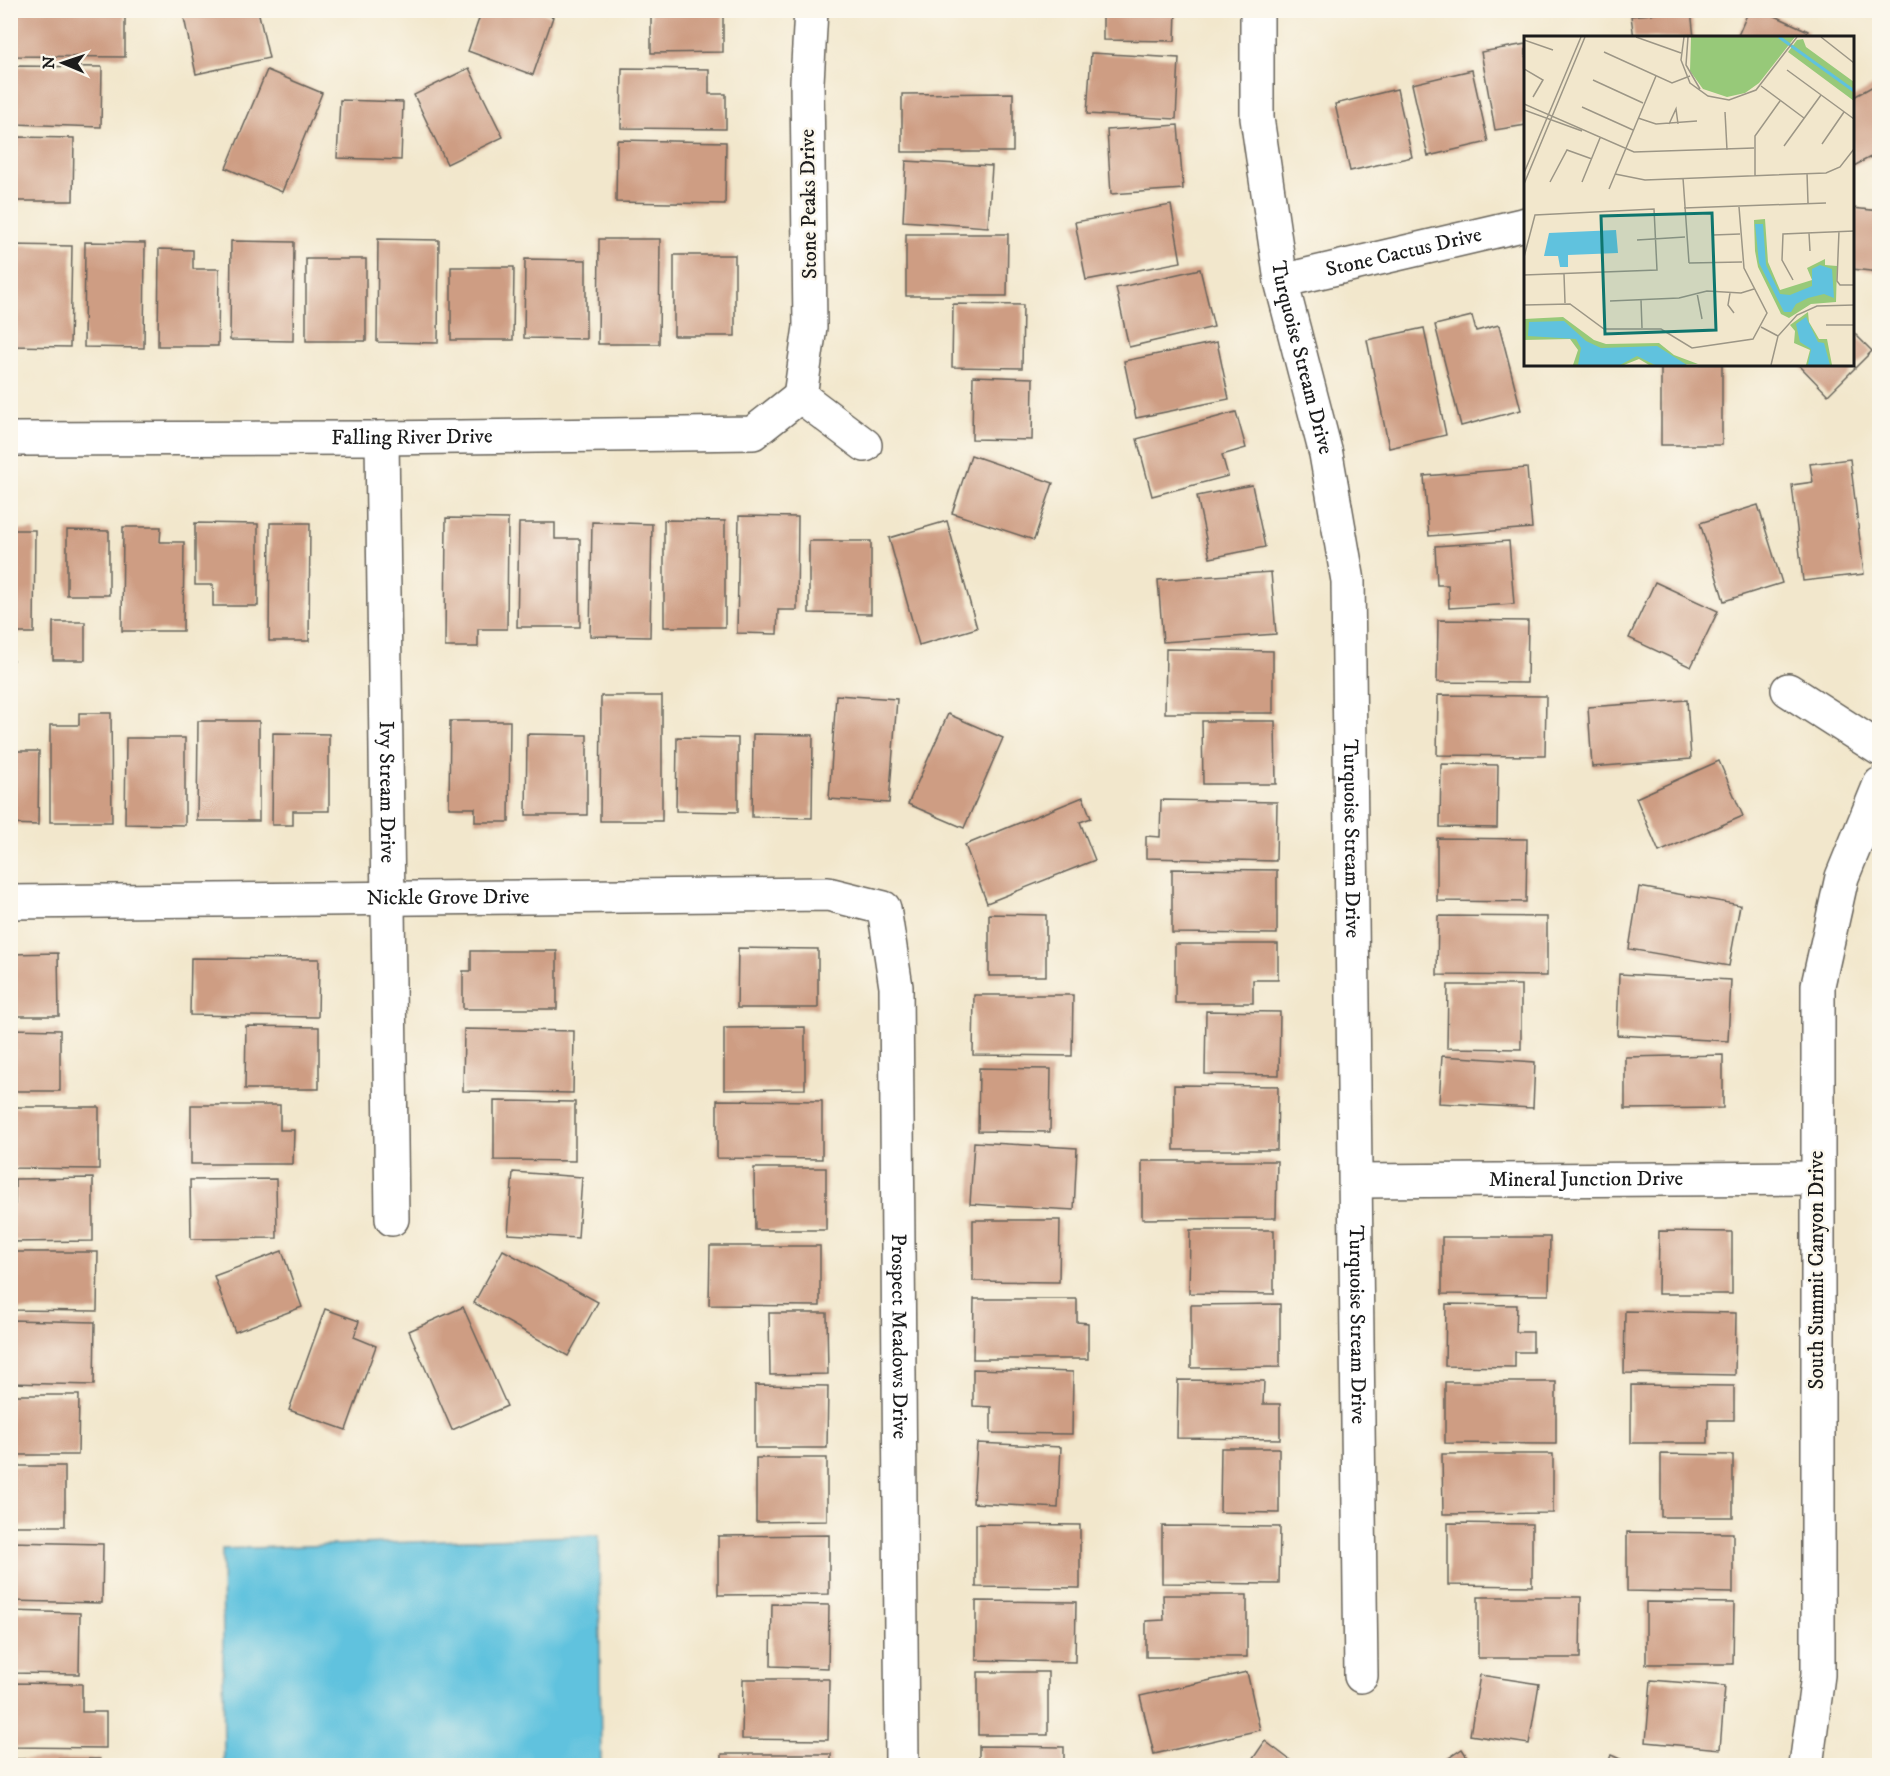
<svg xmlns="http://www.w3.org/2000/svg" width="1890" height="1776" font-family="'IM FELL DW Pica',serif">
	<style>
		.water { fill: #60c2de; stroke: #3e6f7d; stroke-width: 1.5 }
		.building { fill: #ce9d83 }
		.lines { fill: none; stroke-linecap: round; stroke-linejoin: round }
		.minor-casing { stroke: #67635a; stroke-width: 36 }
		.minor { stroke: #fff; stroke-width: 33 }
		.labels { text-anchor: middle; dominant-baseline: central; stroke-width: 5; stroke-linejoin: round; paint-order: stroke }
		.street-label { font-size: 21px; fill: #1c1c1c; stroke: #fbf7ec }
		.inset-river { fill: none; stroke: #60c2de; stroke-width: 3 }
		.inset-road { fill: none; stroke: #9c9686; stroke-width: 1.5 }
		.view { fill: #0f766e; fill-opacity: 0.15; stroke: #0f766e; stroke-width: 3 }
		.inset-edge { fill: none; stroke: #1c1c1c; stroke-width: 3 }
	</style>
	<rect width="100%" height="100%" fill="#fbf7ec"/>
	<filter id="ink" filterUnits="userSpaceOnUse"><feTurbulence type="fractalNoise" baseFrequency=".0167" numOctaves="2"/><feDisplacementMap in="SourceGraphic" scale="12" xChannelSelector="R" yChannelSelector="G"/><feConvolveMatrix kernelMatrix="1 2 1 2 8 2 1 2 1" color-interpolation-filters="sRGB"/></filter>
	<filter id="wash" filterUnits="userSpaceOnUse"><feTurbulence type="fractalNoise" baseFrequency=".008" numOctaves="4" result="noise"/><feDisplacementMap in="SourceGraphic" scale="24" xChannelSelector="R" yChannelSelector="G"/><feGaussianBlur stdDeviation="1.35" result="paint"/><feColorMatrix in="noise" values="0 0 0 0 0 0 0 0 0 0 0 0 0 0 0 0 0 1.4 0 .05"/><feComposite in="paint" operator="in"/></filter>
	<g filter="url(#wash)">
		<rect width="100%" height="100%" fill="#f2e7cc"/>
		<polygon class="water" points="599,1535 601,1765 224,1765 222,1549"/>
		<g id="blocks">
			<g class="building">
				<polygon points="14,10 125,10 125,57 13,56"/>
				<polygon points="196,10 258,10 269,58 196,74 183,13"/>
				<polygon points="482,10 536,10 553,17 533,75 468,51"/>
				<polygon points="651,10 723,10 723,52 651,53"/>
				<polygon points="1103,10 1176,10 1175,41 1103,40"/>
				<polygon points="1691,10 1694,38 1634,38 1631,16"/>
				<polygon points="1749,10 1762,10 1808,31 1805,38 1737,38"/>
				<polygon points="1526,44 1526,125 1495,130 1481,52"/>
				<polygon points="1091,53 1179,58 1176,119 1087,114"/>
				<polygon points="15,66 102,67 101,127 14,124"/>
				<polygon points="469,68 503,137 447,164 414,95"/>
				<polygon points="622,68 709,69 709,94 726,94 726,129 621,128"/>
				<polygon points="267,70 322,93 282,192 226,168"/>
				<polygon points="1472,70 1488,142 1428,156 1412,84"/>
				<polygon points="1875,85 1880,92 1880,152 1852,167 1852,98"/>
				<polygon points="1397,89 1412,157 1350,171 1335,104"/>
				<polygon points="1013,93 1013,152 902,152 902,94"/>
				<polygon points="340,100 403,102 401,160 337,158"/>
				<polygon points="1178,125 1183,189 1111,194 1107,130"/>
				<polygon points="15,137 74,138 73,201 15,201"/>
				<polygon points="617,140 726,142 725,204 616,202"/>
				<polygon points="906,161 992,166 988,227 903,221"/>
				<polygon points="1171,205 1181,262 1086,280 1075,222"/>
				<polygon points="1852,208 1880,211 1880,272 1852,269"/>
				<polygon points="906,234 1008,234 1007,296 906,296"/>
				<polygon points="378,239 439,240 438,343 377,342"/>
				<polygon points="599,239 660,239 659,344 598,344"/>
				<polygon points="231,241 294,242 293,341 230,340"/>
				<polygon points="85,242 145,243 144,348 84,347"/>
				<polygon points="10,245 72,246 70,347 10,346"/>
				<polygon points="159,249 193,250 193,269 219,269 218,346 158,346"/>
				<rect x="674" y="255" width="61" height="81"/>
				<rect x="306" y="259" width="60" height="82"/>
				<polygon points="525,259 586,260 586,339 524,338"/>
				<polygon points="451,267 514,267 513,340 451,340"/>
				<polygon points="1200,269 1214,327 1129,347 1116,288"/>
				<polygon points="953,304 1023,305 1022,368 952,367"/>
				<polygon points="1472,316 1476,331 1499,325 1521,410 1461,426 1435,325"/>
				<polygon points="1424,328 1446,435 1389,448 1367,340"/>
				<polygon points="1852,331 1872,351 1828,395 1798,364 1852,364"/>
				<polygon points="1217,342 1229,399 1136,418 1124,361"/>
				<rect x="1661" y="364" width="61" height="81"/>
				<polygon points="973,376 1033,378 1032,440 972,439"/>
				<polygon points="1236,412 1246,448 1222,455 1228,476 1152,496 1137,439"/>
				<polygon points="971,455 1053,483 1034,540 952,513"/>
				<polygon points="1850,459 1864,574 1803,581 1792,485 1813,482 1810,464"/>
				<polygon points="1527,468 1532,528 1429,536 1424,476"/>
				<polygon points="1252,485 1265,547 1210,558 1197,496"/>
				<polygon points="1758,505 1782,583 1724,601 1700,523"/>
				<polygon points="739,516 798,517 797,610 778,610 777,634 737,633"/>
				<polygon points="446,518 508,519 507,629 478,629 478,647 445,647"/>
				<polygon points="664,520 725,521 725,627 664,627"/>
				<polygon points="947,521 977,628 919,645 889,538"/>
				<polygon points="592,522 652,524 650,637 590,636"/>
				<polygon points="195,523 258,524 258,606 213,606 213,585 195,585"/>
				<polygon points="270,523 310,523 309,641 269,641"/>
				<polygon points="519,523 555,523 555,539 580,539 580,627 517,627"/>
				<polygon points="123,527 161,527 160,542 184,542 183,631 122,631"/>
				<polygon points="10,530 35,530 34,633 14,633 13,660 10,660"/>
				<polygon points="67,530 109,531 109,595 67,595"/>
				<polygon points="809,541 871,541 871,614 809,613"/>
				<polygon points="1509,541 1514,604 1449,608 1448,585 1437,585 1435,546"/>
				<polygon points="1271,572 1276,634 1163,642 1158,580"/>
				<polygon points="1655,582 1718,611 1691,667 1629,638"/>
				<polygon points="1438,620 1528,621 1527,683 1437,682"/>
				<rect x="53" y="622" width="32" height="38"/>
				<polygon points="1166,649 1273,651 1273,713 1165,713"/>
				<polygon points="836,695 897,699 889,803 829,799"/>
				<polygon points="1438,695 1546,696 1545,756 1437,755"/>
				<polygon points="601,696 662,696 662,821 600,821"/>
				<polygon points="1687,700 1691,759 1592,767 1588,707"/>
				<polygon points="79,713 111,713 112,822 50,822 50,725 79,725"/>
				<polygon points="948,714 1003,738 964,828 908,804"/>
				<polygon points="198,721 259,721 259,821 197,821"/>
				<polygon points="450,721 510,721 509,822 475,822 475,808 449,808"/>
				<polygon points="1202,721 1275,721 1276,784 1203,784"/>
				<polygon points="273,733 329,734 329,811 293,811 293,825 272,825"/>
				<polygon points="527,734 587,735 587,815 526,815"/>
				<polygon points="753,734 813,735 812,818 752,817"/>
				<polygon points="677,737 738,738 738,812 676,811"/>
				<polygon points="126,738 185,738 185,825 125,824"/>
				<polygon points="10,751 39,751 38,825 10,824"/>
				<polygon points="1719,761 1743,816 1659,852 1636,798"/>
				<polygon points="1441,764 1498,765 1497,828 1440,827"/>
				<polygon points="1083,797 1091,818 1080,822 1095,860 987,903 965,845"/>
				<polygon points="1161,800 1277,802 1276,861 1146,858 1146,836 1160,837"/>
				<polygon points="1437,838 1527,839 1526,902 1437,901"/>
				<polygon points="1172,869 1277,870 1277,934 1172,933"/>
				<polygon points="1639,887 1740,905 1729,966 1629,949"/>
				<polygon points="989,914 1046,915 1046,976 989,976"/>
				<polygon points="1438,916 1547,917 1547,976 1437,975"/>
				<polygon points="1175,944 1278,944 1278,980 1253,980 1253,1003 1175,1003"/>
				<polygon points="738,948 818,949 818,1008 737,1008"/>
				<polygon points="471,951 557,951 557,1009 463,1009 463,971 471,971"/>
				<polygon points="58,953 59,1016 10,1016 10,954"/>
				<polygon points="191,958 319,959 318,1017 190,1015"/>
				<polygon points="1619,974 1731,980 1728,1041 1617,1035"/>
				<polygon points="1448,985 1521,985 1521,1049 1447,1048"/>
				<polygon points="974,995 1073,995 1072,1056 973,1055"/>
				<polygon points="1206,1011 1280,1012 1279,1075 1205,1074"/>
				<polygon points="246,1026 319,1027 319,1089 245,1089"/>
				<polygon points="805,1027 805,1089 724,1090 724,1028"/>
				<polygon points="10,1029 60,1030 60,1091 10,1091"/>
				<polygon points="464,1029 574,1031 573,1093 463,1091"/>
				<polygon points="1723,1055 1723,1108 1625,1109 1625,1057"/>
				<polygon points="1442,1056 1535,1062 1533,1108 1439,1103"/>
				<polygon points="979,1068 1051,1069 1050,1132 978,1131"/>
				<polygon points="1174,1085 1278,1086 1277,1150 1174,1150"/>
				<polygon points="717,1100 822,1101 822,1159 717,1158"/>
				<polygon points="494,1101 575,1102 575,1161 494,1160"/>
				<polygon points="191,1105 280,1105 280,1130 294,1130 293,1164 191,1164"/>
				<polygon points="10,1107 99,1107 99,1169 10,1168"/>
				<polygon points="974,1142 1077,1148 1074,1210 970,1204"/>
				<polygon points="1142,1161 1277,1161 1276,1218 1142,1219"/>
				<polygon points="754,1168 826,1168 826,1230 755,1230"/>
				<polygon points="513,1172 582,1177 578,1238 508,1234"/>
				<polygon points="93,1178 93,1241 10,1242 10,1204 15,1204 15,1179"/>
				<polygon points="276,1179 277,1238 191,1239 190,1180"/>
				<polygon points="973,1220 1060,1220 1059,1282 973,1281"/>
				<polygon points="1190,1230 1274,1230 1274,1294 1189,1293"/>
				<polygon points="1659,1231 1732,1232 1732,1294 1658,1294"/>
				<polygon points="1442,1237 1550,1237 1549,1295 1442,1294"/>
				<polygon points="710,1246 820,1246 820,1306 709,1305"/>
				<polygon points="503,1250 598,1302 568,1356 474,1303"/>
				<polygon points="282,1251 302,1307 235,1332 214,1276"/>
				<polygon points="10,1252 98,1252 97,1311 10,1310"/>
				<polygon points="974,1299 1077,1299 1077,1322 1088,1323 1088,1359 973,1359"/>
				<polygon points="1280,1304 1280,1367 1191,1368 1191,1305"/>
				<polygon points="1446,1304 1517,1305 1516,1332 1533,1332 1533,1352 1515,1352 1515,1367 1445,1366"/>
				<polygon points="463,1307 507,1406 452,1430 409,1331"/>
				<polygon points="325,1309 359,1321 354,1337 376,1346 346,1430 289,1410"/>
				<polygon points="1625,1311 1736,1313 1735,1375 1624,1373"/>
				<polygon points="769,1313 827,1313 828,1374 770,1375"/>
				<polygon points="10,1320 95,1322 94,1385 10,1383"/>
				<polygon points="973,1369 1073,1372 1072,1434 991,1433 991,1407 973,1406"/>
				<polygon points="1178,1380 1264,1381 1263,1404 1280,1404 1280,1439 1177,1438"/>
				<polygon points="1445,1382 1556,1382 1556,1444 1445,1443"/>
				<polygon points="755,1385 828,1386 827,1448 755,1448"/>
				<polygon points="1631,1385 1734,1386 1734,1420 1708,1420 1708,1443 1631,1443"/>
				<polygon points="10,1395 79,1395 78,1455 10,1455"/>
				<polygon points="977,1443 1061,1447 1058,1508 973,1503"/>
				<polygon points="1221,1448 1279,1448 1279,1513 1220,1512"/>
				<polygon points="1442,1454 1553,1454 1553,1513 1443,1514"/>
				<polygon points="1661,1454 1733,1455 1733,1517 1661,1517"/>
				<polygon points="756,1458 827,1458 827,1521 756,1522"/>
				<rect x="10" y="1466" width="55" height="60"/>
				<polygon points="1448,1523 1532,1524 1532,1586 1448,1585"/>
				<polygon points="976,1524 1080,1525 1080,1588 976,1587"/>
				<polygon points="1162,1526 1280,1527 1279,1584 1162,1583"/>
				<polygon points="1627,1532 1733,1533 1733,1593 1627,1591"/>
				<polygon points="829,1535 829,1594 718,1595 718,1536"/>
				<polygon points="10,1542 103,1544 102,1603 10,1601"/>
				<polygon points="1163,1595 1247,1595 1247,1657 1146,1657 1146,1621 1164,1620"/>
				<polygon points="1478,1597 1581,1597 1580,1658 1478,1658"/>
				<polygon points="976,1601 1076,1602 1075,1662 976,1660"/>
				<polygon points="1646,1602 1734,1603 1733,1664 1646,1664"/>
				<polygon points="772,1604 829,1605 828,1668 771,1666"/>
				<polygon points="10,1611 80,1613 79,1674 10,1673"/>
				<rect x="978" y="1672" width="70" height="63"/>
				<polygon points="1247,1672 1260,1730 1154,1754 1140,1696"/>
				<polygon points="1480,1675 1539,1684 1529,1744 1470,1735"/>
				<polygon points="743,1679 829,1679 828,1740 742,1739"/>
				<polygon points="1651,1680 1725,1686 1720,1749 1646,1742"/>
				<polygon points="10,1683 82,1684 82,1712 106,1712 106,1748 10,1747"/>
				<polygon points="1265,1741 1298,1766 1248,1766"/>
				<polygon points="979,1746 1064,1747 1064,1766 979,1766"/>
				<polygon points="1462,1749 1473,1766 1437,1766"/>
				<rect x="722" y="1754" width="109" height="12"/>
				<polygon points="1611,1755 1636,1766 1607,1766"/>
				<rect x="10" y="1759" width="90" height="7"/>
			</g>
		</g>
	</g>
	<g filter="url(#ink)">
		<use href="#blocks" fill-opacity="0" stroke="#67635a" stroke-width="1.5"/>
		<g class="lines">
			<defs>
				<g id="minor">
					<path id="s1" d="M1257 10V118L1281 281 1326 454 1348 581 1361 1676"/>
					<path id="s2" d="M1281 281 1526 224"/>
					<polyline points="800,396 810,327 807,82 811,10"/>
					<polyline points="800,396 865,445"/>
					<path id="s3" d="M382 438 392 1219"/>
					<path id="s4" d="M10 439 382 438 753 433 800 396"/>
					<polyline points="1788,690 1880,749"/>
					<path id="s5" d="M10 902 828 894 884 908 896 987 902 1766"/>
					<path id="s6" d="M1356 1181 1817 1178"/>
					<polyline points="1806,1766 1818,1675 1818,985 1842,877 1880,784"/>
				</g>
			</defs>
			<use href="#minor" class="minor-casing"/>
			<use href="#minor" class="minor"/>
		</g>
	</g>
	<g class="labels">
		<g class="street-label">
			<text transform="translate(809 204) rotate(-91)">Stone Peaks Drive</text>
			<text stroke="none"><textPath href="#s2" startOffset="126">Stone Cactus Drive</textPath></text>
			<text stroke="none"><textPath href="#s1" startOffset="352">Turquoise Stream Drive</textPath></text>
			<text stroke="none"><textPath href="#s4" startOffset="402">Falling River Drive</textPath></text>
			<text stroke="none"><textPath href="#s3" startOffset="354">Ivy Stream Drive</textPath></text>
			<text stroke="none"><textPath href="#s1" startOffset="838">Turquoise Stream Drive</textPath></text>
			<text stroke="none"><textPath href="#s5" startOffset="438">Nickle Grove Drive</textPath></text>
			<text stroke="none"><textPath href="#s6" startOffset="230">Mineral Junction Drive</textPath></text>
			<text transform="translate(1817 1270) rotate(-90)">South Summit Canyon Drive</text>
			<text stroke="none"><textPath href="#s1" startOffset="1324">Turquoise Stream Drive</textPath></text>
			<text stroke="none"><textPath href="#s5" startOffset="1305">Prospect Meadows Drive</textPath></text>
		</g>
	</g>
	<g transform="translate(1524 36)">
		<rect width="330" height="330" fill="#f2e7cc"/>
		<path d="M167 1H271L235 47 221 57 203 61 179 53 166 35ZM279 3 282 11 330 46V65L264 16 273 4ZM241 183 244 226 256 254 288 244 283 232 301 223V229L313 230 312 266 287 268 265 282 257 278 234 231 231 215 230 184ZM284 276 285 286 295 303H303L308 329H282L286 314 270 307 271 295 266 289ZM39 281 70 304 82 308 135 307 150 319 174 328 125 329 115 323 100 329H49L54 314 46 303 0 304V283Z" fill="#97c979"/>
		<path d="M231 188H239L242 229 256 258 266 259 288 250V233L296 229 308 233 310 262 300 258 284 262 272 268 267 276H260L235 227ZM92 194 94 217 44 219V231H36L34 220H20L25 197ZM282 281 294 306 300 307 306 329H284L287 313 276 306 272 288ZM40 285 62 305 77 312 133 310 163 329H131L113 320 96 329H54L57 312 52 303 4 300 5 286Z" fill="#60c2de"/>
		<path class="inset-river" d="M255 1 330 55"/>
		<path class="inset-road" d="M112 1 157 17M160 1 157 24 166 47 184 60 205 64 232 54 273 1M164 1 162 29 176 53M297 1 330 27M0 4 29 14M80 16 148 47 166 40M0 33 19 44 9 61M263 34 330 83M69 44 119 67M237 50 280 82M0 68 110 116 230 112M58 71 109 94M0 74 58 95M201 76 203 114M114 82 132 88 173 85M145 88 152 73 154 88M298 108 320 76M260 110 297 59M0 137 57 1M283 137 284 167M91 138 121 144 302 137 316 131 330 113M231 140V100L256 65M159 142 165 227M26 146 43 114 68 123M58 146 76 102M0 148 61 1M85 153 132 40M160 172 302 167M315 195 313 245 316 249H330M285 197 286 215M189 199 216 198M113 204 161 201M0 221 11 179 130 173 133 234 0 239M165 227 218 226M40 238 41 267M269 244 258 224 259 198 330 195M173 257 178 283M206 257 204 269 210 277M117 264 118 292M86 265 155 262 183 255 217 257 230 253M0 269 46 268 80 293H137L168 312 229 303 243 277 220 232 215 171M302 289H330M237 291 254 300M247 329 254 300 273 279 293 270 330 269"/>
		<path class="view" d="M188 177 192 294 81 298 77 180Z"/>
		<rect width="330" height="330" class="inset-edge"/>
	</g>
	<rect width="1890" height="1776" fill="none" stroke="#fbf7ec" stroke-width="36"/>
	<g transform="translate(63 63) rotate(272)" stroke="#fbf7ec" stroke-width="4.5" paint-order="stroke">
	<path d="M0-4.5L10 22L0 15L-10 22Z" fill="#1c1c1c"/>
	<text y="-9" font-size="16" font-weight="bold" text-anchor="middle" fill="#1c1c1c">N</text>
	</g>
</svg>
